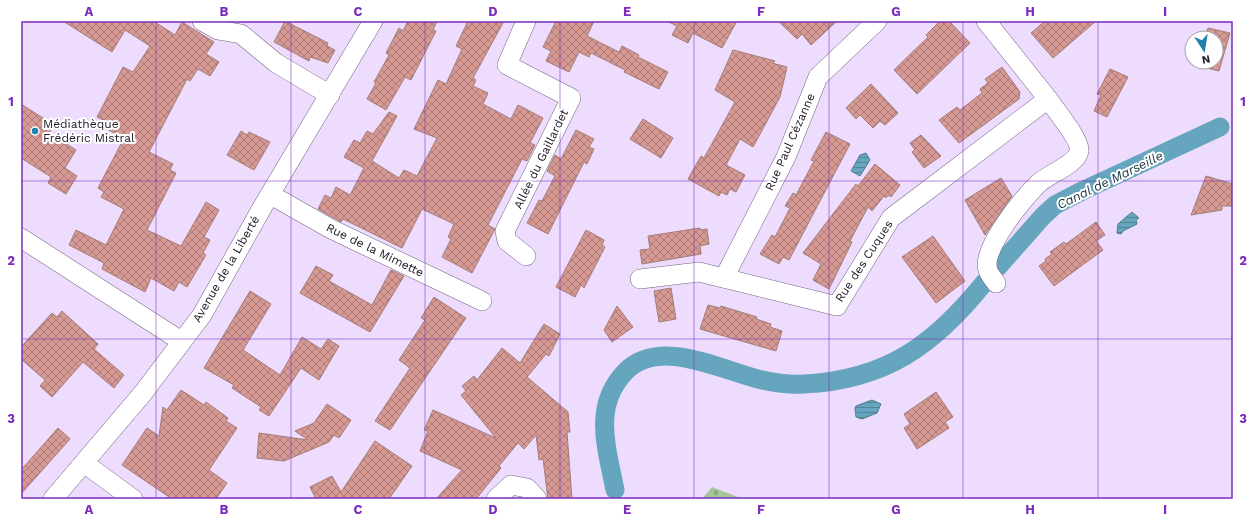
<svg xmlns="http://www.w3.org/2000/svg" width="1254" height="520" font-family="'Work Sans',sans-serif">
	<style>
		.cemetery { fill: url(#cemetery-stones) }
		.water { fill: url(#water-rules); stroke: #507b90 }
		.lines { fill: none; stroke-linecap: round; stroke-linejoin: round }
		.canal { stroke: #65a5bd; stroke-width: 19 }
		.building { fill: url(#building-cross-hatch); stroke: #a37c78 }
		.minor-casing { stroke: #736381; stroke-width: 20 }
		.minor { stroke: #fff; stroke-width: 19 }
		.grid { fill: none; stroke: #7b2cbf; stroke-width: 1; stroke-opacity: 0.55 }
		.poi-dot { fill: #1f81ac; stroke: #fff; stroke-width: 1.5 }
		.labels { text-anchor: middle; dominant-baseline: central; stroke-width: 4; stroke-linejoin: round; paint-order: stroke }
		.poi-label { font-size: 12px; fill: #201926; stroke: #fff; text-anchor: start }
		.street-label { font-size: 12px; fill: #201926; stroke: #fff }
		.water-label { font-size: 13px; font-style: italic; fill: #12313c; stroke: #fff }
		.neatline { fill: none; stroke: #7b2cbf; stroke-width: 1.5 }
		.grid-label { font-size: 13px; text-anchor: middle; font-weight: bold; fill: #7b2cbf }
	</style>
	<defs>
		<pattern id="cemetery-stones" width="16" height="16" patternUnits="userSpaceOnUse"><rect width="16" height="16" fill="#a6c59a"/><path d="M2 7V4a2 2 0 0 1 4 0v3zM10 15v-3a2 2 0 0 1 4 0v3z" fill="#8fa985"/></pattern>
		<pattern id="water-rules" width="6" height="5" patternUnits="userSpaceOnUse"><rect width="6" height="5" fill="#65a5bd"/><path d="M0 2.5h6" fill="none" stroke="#538699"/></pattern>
		<pattern id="building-cross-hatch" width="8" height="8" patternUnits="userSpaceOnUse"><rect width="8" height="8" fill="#d69994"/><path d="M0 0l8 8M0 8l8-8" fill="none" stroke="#ad7c79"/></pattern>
	</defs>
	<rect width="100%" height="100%" fill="#eedcfe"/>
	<polygon class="cemetery" points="712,487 743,499 702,499"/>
	<g class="water">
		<polygon points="866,153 870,160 860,176 851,171 860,155"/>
		<polygon points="1132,212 1139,218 1136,220 1137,224 1123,231 1121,234 1117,233 1118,224"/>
		<polygon points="872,400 881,404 877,413 862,419 856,417 855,408 856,406"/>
	</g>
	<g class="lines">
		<g class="canal">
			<polyline points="997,268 1043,216 1055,205 1084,190 1220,127"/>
			<path d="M615 490C607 448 592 407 625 372 660 336 722 371 762 380 776 383 790 385 804 384 886 380 934 345 984 283"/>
		</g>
	</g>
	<g class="building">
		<polygon points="63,21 153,21 175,35 182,22 214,42 206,54 219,62 210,76 198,69 190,81 187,79 149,152 173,164 170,170 176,173 147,230 181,246 206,202 219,210 204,237 210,240 203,253 206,255 187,287 179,282 174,291 151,278 145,292 102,269 104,263 69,245 76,230 106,245 124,209 101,197 104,192 98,188 124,138 101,126 103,120 97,117 123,67 133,72 150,46 125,30 112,52"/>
		<polygon points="285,21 328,43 327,46 335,50 328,63 310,57 309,61 274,42"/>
		<polygon points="408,21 437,21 433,30 436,31 411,80 405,77 386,110 367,99 376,83 374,82 389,55 386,53 399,28 403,31"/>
		<polygon points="468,21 504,21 473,78 476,80 473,86 488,93 483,104 511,119 518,105 543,118 530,143 535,145 527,161 522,159 488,225 495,229 494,231 472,273 442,257 451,239 448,237 454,224 422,209 402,248 343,219 341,222 318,209 325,195 331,198 336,187 350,195 364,168 344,157 354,140 360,143 367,131 373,134 389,112 397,116 372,161 399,178 404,170 417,176 437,138 414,129 438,80 446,84 462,49 456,46"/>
		<polygon points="556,21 594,21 587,36 619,52 622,46 639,55 638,57 668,72 659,89 624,72 625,70 591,53 589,57 579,52 569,72 546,61 551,51 543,47"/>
		<polygon points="667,21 737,21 722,48 693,33 688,43 672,35 677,26"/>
		<polygon points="778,21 837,21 811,45 802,34 797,39"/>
		<polygon points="940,21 949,21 970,43 917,94 894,70 928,37 926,35"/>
		<polygon points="1045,21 1096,21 1053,58 1031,33"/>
		<polygon points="1208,28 1230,33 1219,71 1198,66 1199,62 1216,62 1216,38 1205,38"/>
		<polygon points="733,50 775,61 772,63 787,67 780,97 753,147 740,139 726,165 745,175 736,192 730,189 727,195 721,192 719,196 688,179 701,156 704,158 735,102 715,90"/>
		<polygon points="1002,67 1020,92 1019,99 959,143 939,120 957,107 960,110 982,93 980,89 988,83 985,79"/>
		<polygon points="1110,69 1128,77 1107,117 1094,111 1101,95 1097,94"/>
		<polygon points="871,84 898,113 885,125 880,121 873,128 860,115 856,119 846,108"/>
		<polygon points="21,104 54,125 49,133 76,150 65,168 77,176 66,194 48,183 51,177 21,158"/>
		<polygon points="643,119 673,138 661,158 630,139"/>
		<polygon points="576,130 594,139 589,147 594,149 587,164 584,162 548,234 527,223 539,200 542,201 555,176 547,171 555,155 561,159"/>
		<polygon points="241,131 247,135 249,132 270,142 254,170 227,155"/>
		<polygon points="826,132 850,144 789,260 783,257 779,264 760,254 772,235 775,237 790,208 785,206 793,193 796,195 814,161 811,160"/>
		<polygon points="921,135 941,156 924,168 912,152 915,150 910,143"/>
		<polygon points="875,164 900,185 891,197 888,195 886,198 884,196 872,211 868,207 850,241 852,242 829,289 813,280 821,264 803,253 856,184 858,186"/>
		<polygon points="1206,176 1233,184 1233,206 1222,206 1222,210 1191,215"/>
		<polygon points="1001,178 1012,196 985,235 965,200"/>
		<polygon points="1096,222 1105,235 1096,241 1103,250 1054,286 1039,266 1046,261 1045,259 1052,254 1050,252 1064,242 1066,244"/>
		<polygon points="700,228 700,230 707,229 709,244 700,246 701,254 642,264 640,250 650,249 648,236"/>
		<polygon points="586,230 604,240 602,245 605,247 584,288 581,285 575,297 556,287"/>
		<polygon points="933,236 965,281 936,303 902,257"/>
		<polygon points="316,266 333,275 329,281 372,305 391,270 404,276 370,332 300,293"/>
		<polygon points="671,288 676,319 659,322 654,291"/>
		<polygon points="250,291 271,304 243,350 280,375 302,337 321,349 328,339 339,346 319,380 301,368 269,416 259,410 261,407 255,403 232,388 234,385 204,368"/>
		<polygon points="434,297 466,318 390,430 375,421 410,368 399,360 425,320 421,318"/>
		<polygon points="708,305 720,308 721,306 757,317 756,319 771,324 770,327 782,331 776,351 700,329"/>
		<polygon points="617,306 633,327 612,342 604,330"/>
		<polygon points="62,311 98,344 94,349 124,375 114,388 83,362 52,397 40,386 45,380 21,359 21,347 52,313 57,317"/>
		<polygon points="544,324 560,334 549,356 546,354 527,377 568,412 570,432 567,432 572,499 548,499 543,459 539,460 536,435 524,449 518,443 499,466 501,468 476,499 436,499 462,470 420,451 428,431 424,430 433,410 496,438 461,395 466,391 462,386 474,376 477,380 502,348 520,363"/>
		<polygon points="181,390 204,405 206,402 228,418 226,421 237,428 209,470 227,483 216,499 172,499 122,465 147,428 159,436 163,407 167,410"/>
		<polygon points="936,392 953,417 945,422 949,428 917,449 904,428 910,424 904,414"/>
		<polygon points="327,404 351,420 339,438 334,435 329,442 284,461 257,458 259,433 308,440 295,431 314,423"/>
		<polygon points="58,428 70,439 21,494 21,470"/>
		<polygon points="375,441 412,466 389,499 316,499 310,487 332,476 341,492"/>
	</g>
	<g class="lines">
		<defs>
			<g id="minor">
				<polyline points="202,21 218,30 241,34 276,63 330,95"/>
				<polyline points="271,195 331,229 482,301"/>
				<polyline points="21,238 181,341"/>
				<polyline points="526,256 507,241 505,231 571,98 507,65 526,21"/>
				<polyline points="724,278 786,157 818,77 877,21"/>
				<polyline points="640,279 699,272 837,306 891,218 1048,99 986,21"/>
				<path d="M996 283C994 279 989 275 988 270 980 250 1025 196 1039 183 1049 174 1077 164 1079 151 1081 141 1055 109 1048 99"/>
				<polyline points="84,463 133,499"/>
				<polyline points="53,499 143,393 202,315 263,206 373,21"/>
				<polyline points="496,499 511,485 527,488 537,499"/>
			</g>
		</defs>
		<use href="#minor" class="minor-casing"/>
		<use href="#minor" class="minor"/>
	</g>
	<path class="grid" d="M156 21V499M291 21V499M425 21V499M560 21V499M694 21V499M829 21V499M963 21V499M1098 21V499M21 181H1233M21 339H1233"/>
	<circle class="poi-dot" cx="35" cy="131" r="4"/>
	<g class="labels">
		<g class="poi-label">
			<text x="43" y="124">Médiathèque<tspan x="43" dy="14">Frédéric Mistral</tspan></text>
		</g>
		<g class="street-label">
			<text transform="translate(790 142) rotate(-66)">Rue Paul Cézanne</text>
			<text transform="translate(541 159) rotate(-64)">Allée du Gaillardet</text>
			<text transform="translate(375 250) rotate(26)">Rue de la Mimette</text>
			<text transform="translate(864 261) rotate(-57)">Rue des Cuques</text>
			<text transform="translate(226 269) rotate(-60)">Avenue de la Liberté</text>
		</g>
		<g class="water-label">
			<text transform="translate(1110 180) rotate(-26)">Canal de Marseille</text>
		</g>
	</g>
	<rect width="1254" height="520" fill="none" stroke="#ffffff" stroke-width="44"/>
	<g transform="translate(1204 50) rotate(168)"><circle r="19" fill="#ffffff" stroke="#a6a3a8"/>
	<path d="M0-3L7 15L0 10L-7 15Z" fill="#1f81ac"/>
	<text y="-6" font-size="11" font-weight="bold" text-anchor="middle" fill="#201926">N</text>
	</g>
	<rect x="22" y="22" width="1210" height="476" class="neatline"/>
	<g class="grid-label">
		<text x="89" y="16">A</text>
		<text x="224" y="16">B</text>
		<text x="358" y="16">C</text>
		<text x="493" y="16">D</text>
		<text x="627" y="16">E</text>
		<text x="761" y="16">F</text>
		<text x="896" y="16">G</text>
		<text x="1030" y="16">H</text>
		<text x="1165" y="16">I</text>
		<text x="11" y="106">1</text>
		<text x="1243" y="106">1</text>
		<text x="11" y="265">2</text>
		<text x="1243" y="265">2</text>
		<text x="11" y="423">3</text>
		<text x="1243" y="423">3</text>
		<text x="89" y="514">A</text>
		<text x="224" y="514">B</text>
		<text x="358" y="514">C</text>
		<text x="493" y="514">D</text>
		<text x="627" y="514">E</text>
		<text x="761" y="514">F</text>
		<text x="896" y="514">G</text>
		<text x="1030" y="514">H</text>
		<text x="1165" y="514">I</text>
	</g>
</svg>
